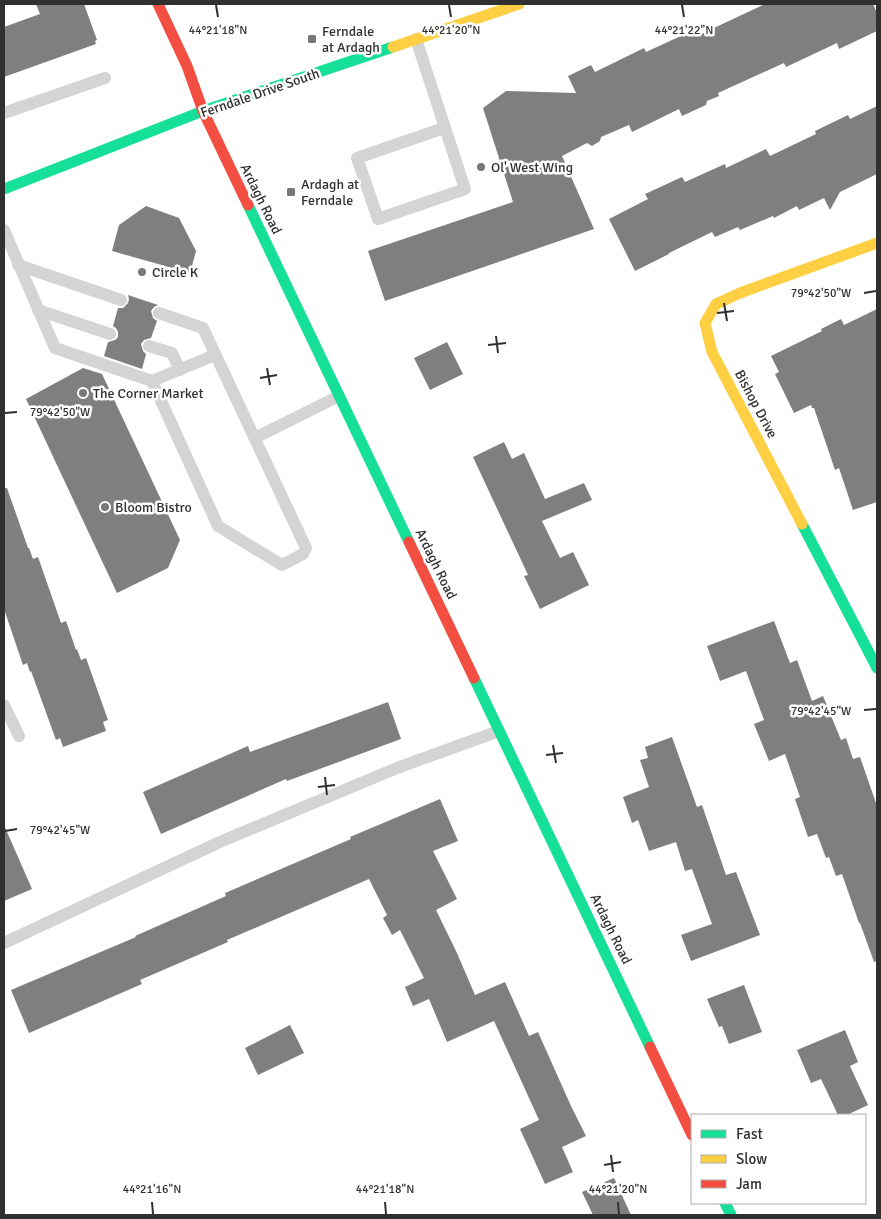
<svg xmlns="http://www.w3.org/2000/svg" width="881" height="1219" font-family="Signika,sans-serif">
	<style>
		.building { fill: #7f7f7f }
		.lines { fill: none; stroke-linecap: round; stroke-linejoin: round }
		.lane { stroke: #d4d4d4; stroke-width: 12 }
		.fast { stroke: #16e098; stroke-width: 11 }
		.slow { stroke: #ffcf43; stroke-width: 11 }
		.jam { stroke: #f24e42; stroke-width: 11 }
		.ticks { fill: none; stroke: #303030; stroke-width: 2 }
		.poi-dot { fill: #787878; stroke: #fff; stroke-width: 2 }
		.labels { text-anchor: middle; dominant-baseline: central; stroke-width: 5; stroke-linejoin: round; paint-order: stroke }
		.poi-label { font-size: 14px; fill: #303030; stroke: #fff; text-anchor: start }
		.street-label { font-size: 14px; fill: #303030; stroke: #fff }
		.ticks-label { font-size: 12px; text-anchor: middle; fill: #303030; stroke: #fff; stroke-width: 5; stroke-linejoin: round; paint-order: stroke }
	</style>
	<rect width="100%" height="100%" fill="#fff"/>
	<g class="building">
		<polygon points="36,4 84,4 97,40 95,41 96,44 4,77 4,27 40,14"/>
		<polygon points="765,4 873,4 877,13 877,31 839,49 837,43 786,67 784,63 718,93 719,96 707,101 706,105 682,116 679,109 632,132 629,125 601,137 600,141 592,146 587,143 562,156 594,229 385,301 368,251 513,202 483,108 506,91 576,93 568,76 591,65 595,72 644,48 646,52 698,28 701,34"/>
		<polygon points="877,106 877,174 840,192 830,210 824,198 799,210 797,206 774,218 773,216 740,230 738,227 715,237 712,232 669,253 669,254 635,271 609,219 648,199 645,194 682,177 685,182 725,164 726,168 766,149 770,156 816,134 815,131 848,115 850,119"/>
		<polygon points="146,206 179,218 196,251 190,273 112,251 119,225"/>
		<polygon points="128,295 158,305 154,307 151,311 153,318 157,321 151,338 144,340 141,344 143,351 146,354 142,369 104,356 108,342 115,340 118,337 118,332 116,328 113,326 118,308 123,308 128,303 129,299"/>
		<polygon points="877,309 877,502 853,510 839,468 835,470 814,408 812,408 811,405 794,413 775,374 779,372 771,356 822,331 821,329 841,319 844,325"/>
		<polygon points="447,342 463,374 430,390 414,358"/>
		<polygon points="83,368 102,374 180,540 168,568 117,593 26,399"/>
		<polygon points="504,442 512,459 524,453 545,499 584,483 592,500 542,521 560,558 573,552 589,585 540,609 524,576 528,575 473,457"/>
		<polygon points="4,488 7,488 28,548 29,548 33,559 38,557 61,623 66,621 76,650 77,649 81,660 86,658 108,720 103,722 106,731 63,747 60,738 56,740 31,671 30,672 27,663 23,665 4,609"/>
		<polygon points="774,621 790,663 797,660 812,701 823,696 841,740 846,738 853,759 860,757 877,806 877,961 874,962 860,923 859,923 842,874 836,876 829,857 826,858 817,834 808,837 795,799 800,797 785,754 769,761 754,724 764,720 746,671 720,681 707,646"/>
		<polygon points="388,702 401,739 287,781 286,779 161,834 143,792 248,746 250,752"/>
		<polygon points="672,737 697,807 702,805 726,875 736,872 760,935 691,961 681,935 712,924 692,869 685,871 676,842 649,851 638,820 632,823 623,797 649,787 640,760 648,758 645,747"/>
		<polygon points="440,799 458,841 433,851 457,899 436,910 457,953 475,995 505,982 529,1036 538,1032 571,1106 586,1136 562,1147 573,1172 545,1184 520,1129 539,1120 494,1021 447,1042 429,999 413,1006 405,987 424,978 400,930 392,935 383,918 387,915 369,879 227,940 228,942 140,980 142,984 29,1033 11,990 136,937 135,936 226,896 225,893 351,839 350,837"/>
		<polygon points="4,825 32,889 4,901"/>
		<polygon points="744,985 762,1032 729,1044 722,1026 719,1027 707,999"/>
		<polygon points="290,1025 304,1053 258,1075 245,1048"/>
		<polygon points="845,1030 858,1062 850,1066 868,1105 847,1115 838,1115 821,1079 811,1083 797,1050"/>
		<polygon points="614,1178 631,1215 593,1215 582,1192"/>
	</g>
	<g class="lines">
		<g class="lane">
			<polyline points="416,39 465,189 378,219 357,158 444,128"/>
			<polyline points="4,113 105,78"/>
			<polyline points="4,230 55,348 152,381 218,526 282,565 303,554 306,548 203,328 159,313"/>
			<polyline points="18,265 121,300"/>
			<polyline points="38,310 110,334"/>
			<polyline points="149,346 172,353 180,370"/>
			<polyline points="152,381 215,355"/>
			<polyline points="255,438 339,396"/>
			<polyline points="4,705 19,736"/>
			<polyline points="4,943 222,841 397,768 499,731"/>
		</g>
		<g class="fast">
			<polyline points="4,189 203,111 393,47"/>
			<polyline points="248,205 409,542"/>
			<polyline points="802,524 877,668"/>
			<polyline points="474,678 650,1047"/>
			<polyline points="725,1203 731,1215"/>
		</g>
		<g class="slow">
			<polyline points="393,47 519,4"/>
			<polyline points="802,524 712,352 705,323 716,304 740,293 877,243"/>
		</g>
		<g class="jam">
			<polyline points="158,4 187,66 203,111 248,205"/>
			<polyline points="409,542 474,678"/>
			<polyline points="650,1047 692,1135"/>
		</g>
	</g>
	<path class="ticks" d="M216 5 218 17M449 5 451 17M682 5 684 17M864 293 876 291M724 303 727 321M717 313 734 311M496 336 498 353M488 345 506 343M267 368 270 385M260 378 277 375M5 413 17 412M864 710 876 709M553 745 556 763M546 755 563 753M325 777 327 795M318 787 335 785M5 831 17 829M611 1155 613 1172M604 1165 621 1162M152 1202 153 1214M385 1202 386 1214M618 1202 619 1214"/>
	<g class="poi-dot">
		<rect x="307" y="34" width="10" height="10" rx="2.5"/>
		<circle cx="481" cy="167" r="5"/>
		<rect x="286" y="187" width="10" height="10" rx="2.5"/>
		<circle cx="142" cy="272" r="5"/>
		<circle cx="83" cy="393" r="5"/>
		<circle cx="105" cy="507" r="5"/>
	</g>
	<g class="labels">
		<g class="poi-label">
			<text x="322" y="31">Ferndale<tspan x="322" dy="16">at Ardagh</tspan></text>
			<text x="491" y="167">Ol' West Wing</text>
			<text x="301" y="184">Ardagh at<tspan x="301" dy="16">Ferndale</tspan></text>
			<text x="152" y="272">Circle K</text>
			<text x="93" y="393">The Corner Market</text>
			<text x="115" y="507">Bloom Bistro</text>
		</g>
		<g class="street-label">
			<text transform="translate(260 93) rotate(-19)">Ferndale Drive South</text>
			<text transform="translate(261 199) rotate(64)">Ardagh Road</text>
			<text transform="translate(756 404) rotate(62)">Bishop Drive</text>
			<text transform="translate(436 564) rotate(64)">Ardagh Road</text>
			<text transform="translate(611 929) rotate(64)">Ardagh Road</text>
		</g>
	</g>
	<g class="ticks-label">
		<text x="218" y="34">44°21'18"N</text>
		<text x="451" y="34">44°21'20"N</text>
		<text x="684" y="34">44°21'22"N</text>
		<text x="821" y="297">79°42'50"W</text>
		<text x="60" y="416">79°42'50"W</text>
		<text x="821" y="715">79°42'45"W</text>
		<text x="60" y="834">79°42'45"W</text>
		<text x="152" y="1193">44°21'16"N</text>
		<text x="385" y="1193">44°21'18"N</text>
		<text x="618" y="1193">44°21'20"N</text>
	</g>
	<rect width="881" height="1219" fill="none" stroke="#303030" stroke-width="10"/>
	<rect x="691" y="1114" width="175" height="90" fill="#ffffff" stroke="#acacac"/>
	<rect x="701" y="1130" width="25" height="8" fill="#16e098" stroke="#acacac"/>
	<text x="736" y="1139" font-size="15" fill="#303030">Fast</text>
	<rect x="701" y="1155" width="25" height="8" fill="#ffcf43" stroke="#acacac"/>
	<text x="736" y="1164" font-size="15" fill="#303030">Slow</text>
	<rect x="701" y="1180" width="25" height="8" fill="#f24e42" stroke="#acacac"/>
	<text x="736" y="1189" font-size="15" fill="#303030">Jam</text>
</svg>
